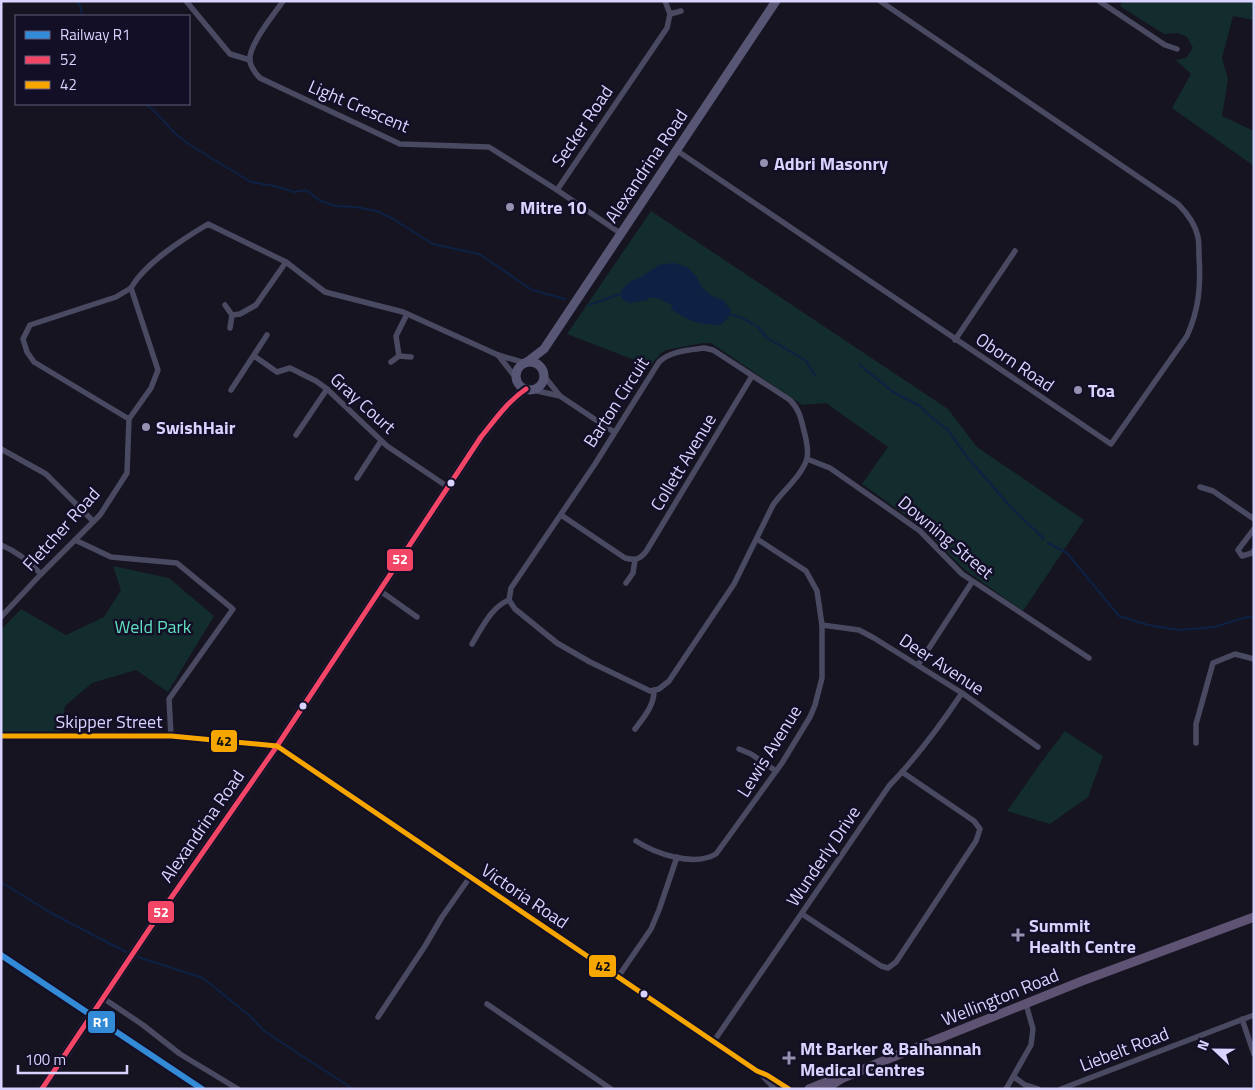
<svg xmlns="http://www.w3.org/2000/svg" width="1255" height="1090" font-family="'Titillium Web',sans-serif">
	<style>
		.green { fill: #132c2d }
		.water { fill: #0d2144 }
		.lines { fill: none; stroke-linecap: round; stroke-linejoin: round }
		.stream { stroke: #0d2144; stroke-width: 2 }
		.minor { stroke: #4a4962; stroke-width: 5.5 }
		.secondary { stroke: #575674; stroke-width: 9 }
		.primary { stroke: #5e5373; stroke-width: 9 }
		.bus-1-casing { stroke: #130f26; stroke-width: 9 }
		.bus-2-casing { stroke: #130f26; stroke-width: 9 }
		.bus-1 { stroke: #f34667; stroke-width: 5 }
		.bus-2 { stroke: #f7a600; stroke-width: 5 }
		.rail-1-casing { stroke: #130f26; stroke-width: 10 }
		.rail-1 { stroke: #338bd7; stroke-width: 6 }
		.poi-dot { fill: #9591b1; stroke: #130f26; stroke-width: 2 }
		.bus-dot { fill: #d9d4ff; stroke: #130f26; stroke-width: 2 }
		.labels { text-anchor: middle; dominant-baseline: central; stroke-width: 5; stroke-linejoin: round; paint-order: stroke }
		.street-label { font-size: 18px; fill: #d9d4ff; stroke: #130f26 }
		.poi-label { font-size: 18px; font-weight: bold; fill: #d9d4ff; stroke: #130f26; text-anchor: start }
		.park-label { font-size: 18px; fill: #5fe0c0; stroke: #130f26 }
		.line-badge { stroke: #130f26; stroke-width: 2 }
		.badge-label { font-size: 14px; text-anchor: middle; font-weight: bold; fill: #fff }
		.pale-badge-label { font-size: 14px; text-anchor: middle; font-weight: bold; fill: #111 }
	</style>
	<rect width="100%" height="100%" fill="#161421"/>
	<g class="green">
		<polygon points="1123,1 1254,1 1254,20 1233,16 1222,58 1228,79 1222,116 1254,131 1254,166 1172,108 1191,74 1176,60 1186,58 1193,48 1187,37 1177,33 1164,34 1120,6"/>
		<polygon points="651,211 948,409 977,447 1084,520 1023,611 965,570 922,527 862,484 888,447 826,403 802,405 711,343 703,343 666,350 661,353 650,366 567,334"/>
		<polygon points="113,566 169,578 214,616 168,692 136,670 92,683 65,706 61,735 1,734 1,630 21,609 66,635 104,617 121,590"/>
		<polygon points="1065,731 1103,756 1088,797 1050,824 1007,811 1040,764"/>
	</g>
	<path class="water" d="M673 263 687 267 697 277 702 288 712 296 723 300 731 310 728 318 720 325C696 324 691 322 671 309L673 306 660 299 649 297 648 300 629 303 621 298 622 289 631 281 641 277 659 265Z"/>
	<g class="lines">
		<g class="stream">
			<polyline points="77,1 81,8 82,16"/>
			<polyline points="145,104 152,109 179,137 193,147 251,182 275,186 294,192 306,190 319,200 335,206 355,207 377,211 393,219 433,244 479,254 532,290 565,299"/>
			<polyline points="589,305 620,294"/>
			<polyline points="729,314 742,318 758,327 767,338 805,360 815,375"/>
			<polyline points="860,365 893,392 920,406 931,417 948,430 967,457 1009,505 1044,539"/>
			<polyline points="1048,543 1067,553 1119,616 1148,625 1179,630 1214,627 1247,617 1254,618"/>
			<polyline points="1,882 51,913 126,952"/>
			<polyline points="138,957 203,978 250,1016 264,1031 353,1089"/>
		</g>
		<g class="minor">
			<polyline points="186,1 230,54 250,60"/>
			<path d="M283 1C274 15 247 46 250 62 252 69 256 74 260 78L400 144 489 147 557 190"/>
			<polyline points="1099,1 1165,45 1177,49"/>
			<polyline points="670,14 681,11"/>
			<path d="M676 150 1111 444 1187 336C1199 309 1201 286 1199 256 1199 250 1199 243 1198 237 1195 223 1187 213 1178 204L880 1"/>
			<polyline points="620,233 557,190 667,28 670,14 665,1"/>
			<polyline points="225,305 232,315 230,328"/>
			<polyline points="232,315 240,314 256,305 286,262"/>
			<polyline points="955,340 1015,251"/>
			<path d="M704 348 713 350 790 400C799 409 801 418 804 431 806 439 809 449 807 458 804 473 782 492 773 505L734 584 669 681 659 689 650 691 590 662 557 643 515 609 509 600 511 588 595 464 659 362C670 351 689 350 704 348Z"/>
			<polyline points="498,355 516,378"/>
			<polyline points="254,356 277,372 290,368 316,381 327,389 387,446 448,487"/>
			<polyline points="399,356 396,336 407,314"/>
			<polyline points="391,362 399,356 411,357"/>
			<polyline points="544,376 560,396 614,432"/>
			<polyline points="231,390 267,335"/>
			<polyline points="533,390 560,396"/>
			<polyline points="129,419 34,362 27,352 23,339 30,325 116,297 131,288"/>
			<polyline points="296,435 327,389"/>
			<polyline points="1,449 46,474 93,521"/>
			<polyline points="807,459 830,468 886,507 920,531 962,574 1089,658"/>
			<polyline points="357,478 381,441"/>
			<polyline points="1200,487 1213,491 1254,519"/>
			<path d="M561 515 625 558C635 561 641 559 647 550L752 376"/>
			<polyline points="1254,529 1238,550 1242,556 1252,553 1254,550"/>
			<polyline points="75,540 111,557 177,563 233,609 169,699 171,736"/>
			<path d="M1 545C18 552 29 561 41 574"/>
			<polyline points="626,583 633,573 635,560"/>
			<polyline points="379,590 417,617"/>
			<path d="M1 617 41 574 100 515 127 473 129 419 151 388 158 370 131 288C145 263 183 239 208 224L286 262 325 292 403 312 498 355 525 363"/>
			<polyline points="822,625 859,630 874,638 962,693 1038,747"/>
			<path d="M472 644C482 628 491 607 509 600"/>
			<polyline points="918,665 972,582"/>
			<path d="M635 729C644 717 654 706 654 691"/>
			<polyline points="1,736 171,736 277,746 757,1071 767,1075 789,1089"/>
			<polyline points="1196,743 1196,724 1213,663 1235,654 1254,659"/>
			<polyline points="739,749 751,754 776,771"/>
			<path d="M636 841C656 854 694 867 716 854L782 763 810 717 815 705 822 678V625L817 591 806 571 757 539"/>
			<polyline points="802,914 881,966 888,968 896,962 976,841 980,829 974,821 902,772"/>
			<polyline points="618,977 651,929 659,910 677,857"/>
			<polyline points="103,998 143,1025 180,1054 238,1089"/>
			<polyline points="487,1004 611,1089"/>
			<polyline points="378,1017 425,946 442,917 470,877"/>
			<polyline points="1242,1019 1254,1054"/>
			<path d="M714 1041 889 786C917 757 940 726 962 693"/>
			<polyline points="759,1072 775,1089"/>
			<polyline points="1014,1077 1025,1085 1038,1089"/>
			<polyline points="1006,1089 1031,1045 1033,1029 1026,1004"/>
			<polyline points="1061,1089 1254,1015"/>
		</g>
		<g class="secondary">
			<polyline points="527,362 544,349 776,1"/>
			<circle cx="530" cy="376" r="14"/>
			<path d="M42 1089 150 928 277 746 481 437C495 420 507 402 526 389"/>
		</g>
		<g class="primary">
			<polyline points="809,1089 831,1080"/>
			<polyline points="825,1089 843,1078 883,1061 1082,981 1254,917"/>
		</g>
		<defs>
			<path id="bus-1" d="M42 1089 150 928 277 746 481 437C495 420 507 402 526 389"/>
			<polyline id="bus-2" points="1,736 171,736 277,746 757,1071 767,1075 789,1089"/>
		</defs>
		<use href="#bus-1" class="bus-1-casing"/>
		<use href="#bus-2" class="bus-2-casing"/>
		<use href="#bus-1" class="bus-1"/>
		<use href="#bus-2" class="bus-2"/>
		<defs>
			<polyline id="rail-1" points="1,955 202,1089"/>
		</defs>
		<use href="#rail-1" class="rail-1-casing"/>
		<use href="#rail-1" class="rail-1"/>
	</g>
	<g class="poi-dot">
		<circle cx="764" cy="163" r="5"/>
		<circle cx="510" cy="207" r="5"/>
		<circle cx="1078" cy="390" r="5"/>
		<circle cx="146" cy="427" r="5"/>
		<path d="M1015.5 927.5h5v5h5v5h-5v5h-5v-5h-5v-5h5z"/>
		<path d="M786.5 1050.5h5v5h5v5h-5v5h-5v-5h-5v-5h5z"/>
	</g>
	<g class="bus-dot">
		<circle cx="451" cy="483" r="4.5"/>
		<circle cx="303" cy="706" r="4.5"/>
		<circle cx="644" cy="994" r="4.5"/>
	</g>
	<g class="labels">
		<g class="street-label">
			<text transform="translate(359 106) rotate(23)">Light Crescent</text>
			<text transform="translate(582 126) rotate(-56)">Secker Road</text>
			<text transform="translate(646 166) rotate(-56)">Alexandrina Road</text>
			<text transform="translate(1015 362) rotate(34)">Oborn Road</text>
			<text transform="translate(616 402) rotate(-57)">Barton Circuit</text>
			<text transform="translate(363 403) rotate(42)">Gray Court</text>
			<text transform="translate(683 462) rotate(-59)">Collett Avenue</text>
			<text transform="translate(61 529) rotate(-48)">Fletcher Road</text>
			<text transform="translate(946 537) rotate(40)">Downing Street</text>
			<text transform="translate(942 664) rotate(33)">Deer Avenue</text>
			<text x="109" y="721">Skipper Street</text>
			<text transform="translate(769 751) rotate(-58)">Lewis Avenue</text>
			<text transform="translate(202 826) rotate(-55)">Alexandrina Road</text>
			<text transform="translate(823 856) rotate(-56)">Wunderly Drive</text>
			<text transform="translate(525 896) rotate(34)">Victoria Road</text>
			<text transform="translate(1000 997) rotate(-22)">Wellington Road</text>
			<text transform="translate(1124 1049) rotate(-21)">Liebelt Road</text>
		</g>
		<g class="poi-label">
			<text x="774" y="163">Adbri Masonry</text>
			<text x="520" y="207">Mitre 10</text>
			<text x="1088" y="390">Toa</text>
			<text x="156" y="427">SwishHair</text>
			<text x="1029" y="925">Summit<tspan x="1029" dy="21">Health Centre</tspan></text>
			<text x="800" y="1048">Mt Barker &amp; Balhannah<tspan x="800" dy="21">Medical Centres</tspan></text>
		</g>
		<g class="park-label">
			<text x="153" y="626">Weld Park</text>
		</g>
	</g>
	<g class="line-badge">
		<rect x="386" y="548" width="28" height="24" rx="5" fill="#f34667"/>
		<rect x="210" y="729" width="28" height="24" rx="5" fill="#f7a600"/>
		<rect x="147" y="900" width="28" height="24" rx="5" fill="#f34667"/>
		<rect x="588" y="954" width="29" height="24" rx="5" fill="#f7a600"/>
		<rect x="87" y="1010" width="29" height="24" rx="5" fill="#338bd7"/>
	</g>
	<g class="badge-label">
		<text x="400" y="564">52</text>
		<text x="161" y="917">52</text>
		<text x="101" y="1027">R1</text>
	</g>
	<g class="pale-badge-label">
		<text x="224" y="746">42</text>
		<text x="603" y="971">42</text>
	</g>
	<rect width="1255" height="1090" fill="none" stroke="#d9d4ff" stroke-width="5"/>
	<rect x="15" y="15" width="175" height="90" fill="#130f26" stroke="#625e7d"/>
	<rect x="25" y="31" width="25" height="8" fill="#338bd7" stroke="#625e7d"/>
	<text x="60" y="40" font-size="15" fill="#d9d4ff">Railway R1</text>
	<rect x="25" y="56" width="25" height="8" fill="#f34667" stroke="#625e7d"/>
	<text x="60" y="65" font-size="15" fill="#d9d4ff">52</text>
	<rect x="25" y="81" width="25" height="8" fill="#f7a600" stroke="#625e7d"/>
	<text x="60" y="90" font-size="15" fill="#d9d4ff">42</text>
	<g transform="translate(1215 1050) rotate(292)" stroke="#130f26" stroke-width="4" paint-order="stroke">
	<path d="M0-4L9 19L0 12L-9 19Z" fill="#d9d4ff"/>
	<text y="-8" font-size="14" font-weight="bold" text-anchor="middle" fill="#d9d4ff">N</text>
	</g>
	<path d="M18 1065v8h109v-8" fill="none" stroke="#d9d4ff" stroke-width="2.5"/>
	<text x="25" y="1065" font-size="15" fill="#d9d4ff" stroke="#130f26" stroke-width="4" paint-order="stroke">100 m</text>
</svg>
